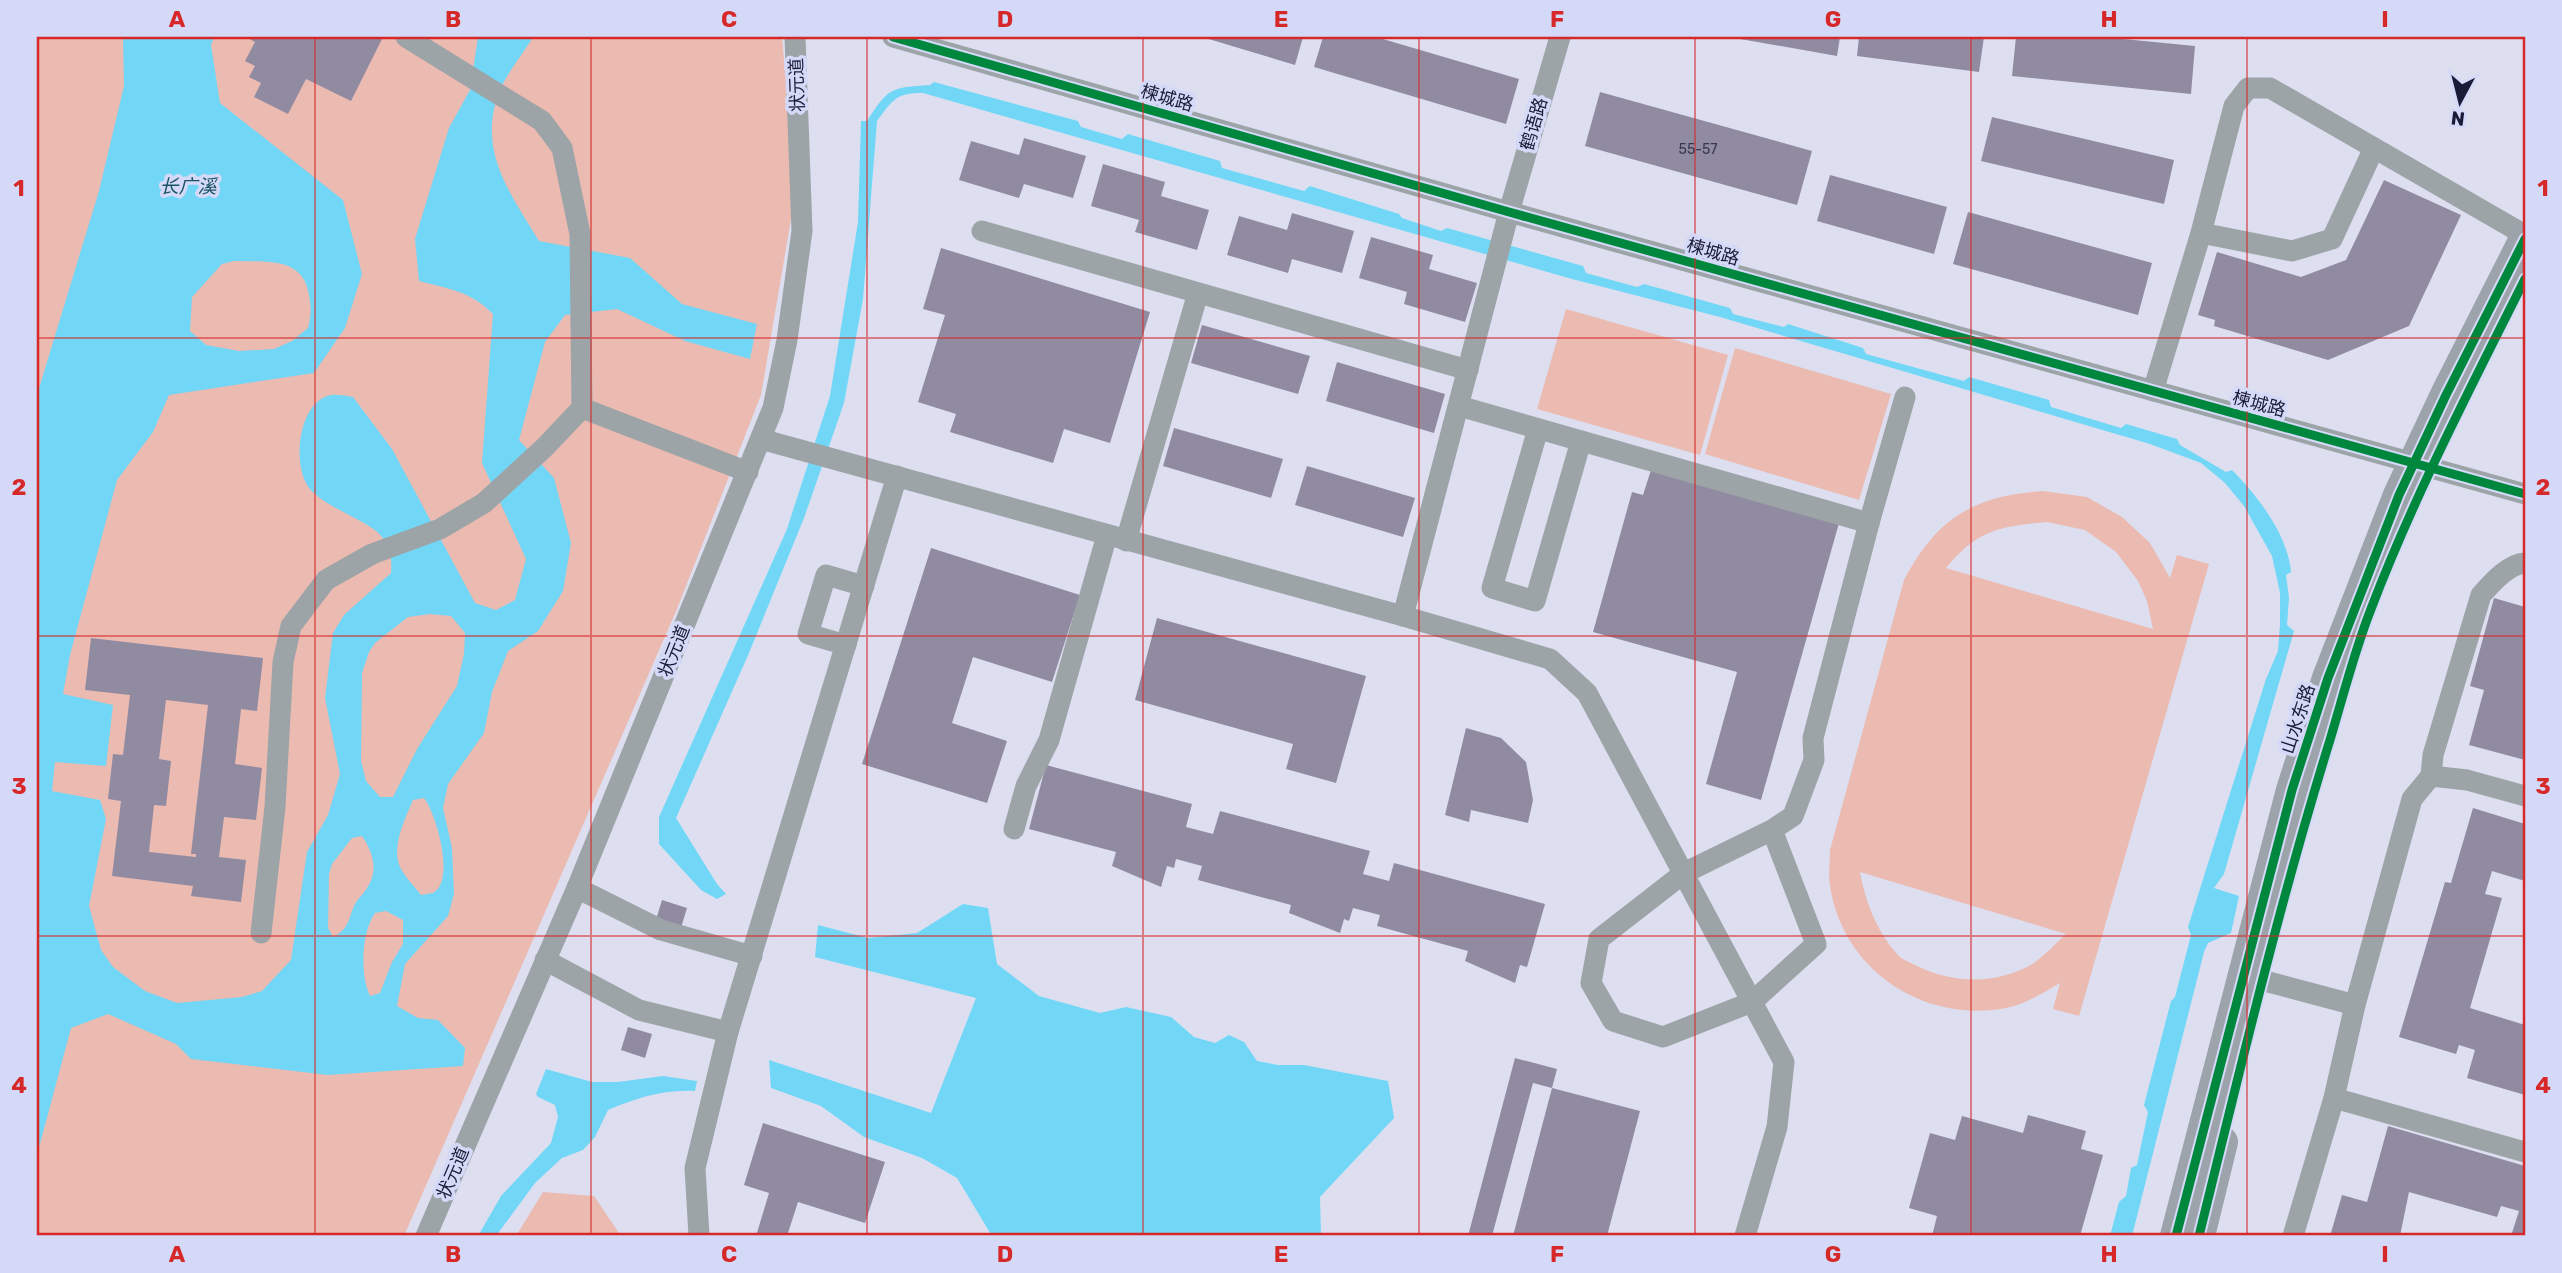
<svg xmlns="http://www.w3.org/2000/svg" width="2562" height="1273" font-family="Rubik,'Noto Sans SC',sans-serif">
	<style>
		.green { fill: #ebbab1; fill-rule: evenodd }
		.water { fill: #72d7f6; fill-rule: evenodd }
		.building { fill: #918ba2; fill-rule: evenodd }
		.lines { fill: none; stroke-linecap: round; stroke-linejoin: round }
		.minor { stroke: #9ca4a7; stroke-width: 21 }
		.highway { stroke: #9da3aa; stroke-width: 32 }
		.cycleway-casing { stroke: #d5d9f8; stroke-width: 13 }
		.cycleway { stroke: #00873e; stroke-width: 9 }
		.grid { fill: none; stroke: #d62828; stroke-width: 2; stroke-opacity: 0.55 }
		.labels { text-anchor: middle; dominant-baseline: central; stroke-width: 7; stroke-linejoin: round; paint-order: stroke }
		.number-label { font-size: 14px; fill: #373651 }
		.street-label { font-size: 18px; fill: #191a36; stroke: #d5d9f8 }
		.water-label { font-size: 19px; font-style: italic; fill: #1a5463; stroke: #d5d9f8 }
		.neatline { fill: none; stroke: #d62828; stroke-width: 2.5 }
		.grid-label { font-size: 23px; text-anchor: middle; font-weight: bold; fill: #d62828 }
	</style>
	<rect width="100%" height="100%" fill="#dddff0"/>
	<g class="green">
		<polygon points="37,37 782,37 796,190 761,395 677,609 404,1236 37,1236"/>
		<polygon points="1566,309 1728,355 1700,455 1537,409"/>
		<polygon points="1735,348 1891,394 1859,500 1705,454"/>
		<path d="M2043 491 2087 497 2122 517 2150 543 2170 578 2177 555 2209 564 2079 1016 2053 1009 2060 983C2043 993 2026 1004 2006 1008 1920 1024 1837 966 1829 877 1829 868 1830 859 1830 850L1904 580C1937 518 1973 496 2043 491ZM2047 522 2085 530 2116 552 2138 581 2147 601 2153 629 1946 568C1977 530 2000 526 2047 522ZM1860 872 2066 934C2056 943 2045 955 2034 963 1998 985 1952 984 1915 965 1909 962 1901 959 1897 954 1877 932 1865 901 1860 872Z"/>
		<polygon points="543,1192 594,1196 621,1236 516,1236"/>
	</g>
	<g class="water">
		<path d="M123 37H214L211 45 220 103 343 200 362 274 345 328 314 373 169 395 153 432 117 480 70 655 63 694 113 705 106 766 55 762 52 791 100 800 106 819 89 906 101 950 113 967 145 991 177 1003 242 997 262 991 291 960 307 852 328 815 340 774 325 698 333 633 344 615 391 573C392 558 391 549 382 537 369 520 327 509 310 489 291 467 298 401 331 395 338 394 347 396 353 397L392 449 475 603 496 610 515 600 526 559 482 463 493 314C470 291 449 289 419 281L415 239 449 128 470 90 478 37H533C523 54 507 73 499 92 477 151 510 193 539 241L630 258 682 304 757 324 750 359 685 341 617 309 565 315 545 342 519 440 554 478 571 543 563 591 538 631 508 651 492 692 484 733 448 784 443 808 452 848 454 894 448 916 405 964 397 1006 418 1018 438 1020 465 1048 463 1066 328 1075 191 1059 176 1044 108 1014 71 1028 37 1155V395L99 191 124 86ZM234 261C262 262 300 256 308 290 311 304 312 314 308 328L292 341 274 349 239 351 206 345 190 331 192 297 222 264ZM430 614 451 616 465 633 464 654 457 686 417 749 393 797H380L366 781 361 761 362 673 369 652 375 643 408 617ZM424 798C436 813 456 881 433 893 432 893 422 895 421 895 414 886 405 877 400 867 391 847 405 819 413 800ZM362 836C373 852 379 871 367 888 363 895 357 899 354 906 348 921 348 930 333 937L328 928 329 874 332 864 352 838ZM386 911 403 920V944L392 962 380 993 370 996C360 975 361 933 375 913Z"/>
		<path d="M934 82 1078 121 1081 127 1122 139 1128 134 1220 161 1222 168 1304 191 1310 186 1399 214 1402 218 1441 231 1447 228 1583 266 1586 273 1637 287 1644 284 1730 308 1733 314 1784 327 1788 324 1863 348 1866 354 1964 381 1969 377 2049 400 2051 407 2121 428 2126 424 2177 439 2180 445 2226 472 2232 470C2257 495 2288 535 2291 572L2286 575 2289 598 2287 625 2294 631 2224 874 2214 888 2239 896 2231 933 2208 943 2204 952 2132 1236H2110L2119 1202 2126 1196 2131 1168 2137 1165 2148 1112 2144 1105 2171 1001 2175 997 2191 935 2188 927 2266 679 2278 651 2280 625V593L2272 556 2244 506 2225 483 2201 463 2150 444 1720 317 1572 279 923 93C895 93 893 100 877 121L863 299 844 403 804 518 749 653 676 818 717 884 726 894 717 899 701 890 659 844V817L787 529 830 396 858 222 861 121H867C889 87 890 88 930 85Z"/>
		<polygon points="963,904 988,908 997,964 1039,996 1100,1013 1126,1007 1171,1017 1194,1037 1215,1043 1229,1035 1244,1042 1257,1061 1278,1065 1304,1065 1388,1081 1394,1118 1320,1197 1321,1236 992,1236 957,1178 922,1158 864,1137 821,1106 771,1088 769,1060 931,1113 976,998 815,957 818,925 868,938 917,933"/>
		<path d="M546 1069 592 1082H618L663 1076 697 1081 695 1091C664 1089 636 1098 608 1110L595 1137 583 1150 562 1158 535 1183 496 1236H478L501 1196 551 1143 558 1117 555 1105 538 1097 536 1094Z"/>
	</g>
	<g class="building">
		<polygon points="246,37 383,37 351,101 306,79 288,114 254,97 261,83 249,77 255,66 245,61 255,42"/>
		<polygon points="1202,37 1303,37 1295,65"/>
		<polygon points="1323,37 1376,37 1519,79 1506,124 1314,67"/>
		<polygon points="1729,37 1840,37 1837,56"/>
		<polygon points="1859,37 1984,37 1979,72 1857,56"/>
		<polygon points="2016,37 2103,37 2195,46 2191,94 2012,76"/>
		<polygon points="1600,92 1812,151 1797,205 1585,146"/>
		<polygon points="1992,117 2174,160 2164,204 1981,161"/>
		<polygon points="1024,138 1086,156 1073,198 1024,184 1019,198 959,180 971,141 1019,155"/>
		<polygon points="1103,164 1165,182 1161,196 1209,210 1197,250 1135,232 1139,220 1091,206"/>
		<polygon points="1830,175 1947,207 1934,254 1817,221"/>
		<polygon points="2384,180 2461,215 2409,326 2328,360 2214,326 2215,320 2198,315 2217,252 2301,277 2346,260"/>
		<polygon points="1968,212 2152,263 2138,315 1953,264"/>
		<polygon points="1292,213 1354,231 1342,273 1292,259 1288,273 1227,255 1239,216 1287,230"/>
		<polygon points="1371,237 1433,255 1429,269 1477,283 1465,322 1404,304 1407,292 1359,278"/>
		<polygon points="941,248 1150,312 1110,443 1064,429 1053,463 950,432 956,414 918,402 945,315 923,309"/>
		<polygon points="1202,325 1310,356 1298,394 1191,363"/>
		<polygon points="1337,362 1445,394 1434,433 1326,401"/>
		<polygon points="1174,428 1283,459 1271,498 1163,466"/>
		<polygon points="1307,466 1415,498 1403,537 1295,505"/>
		<polygon points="1651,470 1839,523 1761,800 1706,784 1737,672 1593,632 1632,492 1643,495"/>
		<polygon points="931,548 1080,595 1052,682 973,657 952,723 1007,741 987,803 862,764"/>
		<polygon points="2494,598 2525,607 2525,760 2469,745 2484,690 2470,686"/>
		<polygon points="1157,618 1366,676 1336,783 1286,769 1293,744 1135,700"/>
		<path d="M91 638 263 658 257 711 241 709 235 764 262 768 256 820 224 817 219 857 246 860 241 902 191 896 193 886 112 876 121 801 108 799 113 754 123 755 130 695 85 690ZM166 700 208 705 191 854H196V857L149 852 154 805 166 806 171 761 159 759Z"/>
		<polygon points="1466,728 1501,738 1526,762 1533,800 1528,823 1471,810 1469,822 1445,815"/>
		<polygon points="1046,765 1192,804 1186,827 1213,834 1220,811 1370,851 1363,874 1389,881 1394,863 1545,904 1527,967 1520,965 1515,983 1465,961 1468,951 1377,926 1380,915 1353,908 1349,921 1344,919 1340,933 1289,913 1291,905 1198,880 1202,866 1176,859 1174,868 1167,866 1161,887 1112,866 1116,852 1029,829"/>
		<polygon points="2473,808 2525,824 2525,881 2492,871 2485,894 2502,898 2470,1008 2525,1025 2525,1095 2467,1078 2475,1050 2459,1045 2456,1054 2399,1037 2445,882 2451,883"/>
		<polygon points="662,900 687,908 680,931 655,923"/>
		<polygon points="628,1027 652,1034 645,1058 621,1050"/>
		<polygon points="1515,1058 1557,1069 1552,1088 1533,1083 1492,1236 1468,1236"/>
		<polygon points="1552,1088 1640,1111 1607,1236 1513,1236"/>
		<polygon points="2028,1115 2086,1131 2081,1149 2103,1155 2080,1236 1932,1236 1937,1216 1909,1208 1930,1133 1955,1140 1962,1116 2023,1133"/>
		<polygon points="763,1123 885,1162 865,1223 798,1202 787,1236 756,1236 769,1193 744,1185"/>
		<polygon points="2388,1126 2525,1166 2525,1236 2511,1236 2519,1211 2501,1206 2497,1217 2409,1192 2400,1236 2330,1236 2342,1195 2367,1202"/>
	</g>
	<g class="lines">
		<g class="minor">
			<polyline points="893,37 1509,212 2525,494"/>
			<polyline points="982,231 1468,370"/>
			<polyline points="2201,233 2292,251 2332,239 2374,148"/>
			<polyline points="2153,391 2201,233 2234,106 2248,88 2270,88 2525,235"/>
			<polyline points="1459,406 1869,523"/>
			<polyline points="582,408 748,472"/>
			<polyline points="1538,429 1492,588 1535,601 1581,441"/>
			<polyline points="761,439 1403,616 1550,659 1587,693 1784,1062 1777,1127 1745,1236"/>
			<polyline points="1126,541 1198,293"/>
			<polyline points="1403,616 1509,212 1560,37"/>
			<polyline points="846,645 808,634 826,575 864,586"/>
			<path d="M2431 776 2433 755 2481 595C2492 583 2508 564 2525 563"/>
			<polyline points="1014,829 1026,786 1049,740 1107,535"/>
			<polyline points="1772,830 1816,944 1752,1002 1663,1037 1613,1021 1591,983 1599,939 1684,873 1772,830 1793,816 1814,760 1813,738 1869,523 1905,397"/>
			<polyline points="577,888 661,930 752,956"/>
			<polyline points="261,933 275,807 283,662 291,626 326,580 372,554 440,529 484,503 545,447 582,408 580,234 562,148 542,121 406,37"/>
			<polyline points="545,960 639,1010 728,1032"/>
			<polyline points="2242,975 2355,1005"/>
			<polyline points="2334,1098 2525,1152"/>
			<polyline points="426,1236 577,888 773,408 787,340 802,231 795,37"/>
			<polyline points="699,1236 695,1168 728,1032 897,476"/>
			<polyline points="2293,1236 2334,1098 2355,1005 2412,799 2431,776 2467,780 2525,796"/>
		</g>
		<g class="highway">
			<polyline points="2176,1236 2292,790 2328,678 2399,495 2446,395 2525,239"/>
			<polyline points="2199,1236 2222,1142"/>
		</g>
		<defs>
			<g id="cycleway">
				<polyline points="893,37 1509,212 2525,494"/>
				<polyline points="2176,1236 2292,790 2328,678 2399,495 2446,395 2525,239"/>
				<path d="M2199 1236C2240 1070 2279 904 2330 740 2343 697 2354 652 2371 609 2414 496 2471 387 2525 279"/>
			</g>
		</defs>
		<use href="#cycleway" class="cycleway-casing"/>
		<use href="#cycleway" class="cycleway"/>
	</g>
	<path class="grid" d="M315 37V1236M591 37V1236M867 37V1236M1143 37V1236M1419 37V1236M1695 37V1236M1971 37V1236M2247 37V1236M37 338H2525M37 636H2525M37 936H2525"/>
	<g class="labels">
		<g class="number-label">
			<text x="1698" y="149">55-57</text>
		</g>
		<g class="street-label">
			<text transform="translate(797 85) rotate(-92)">状元道</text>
			<text transform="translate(1167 98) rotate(16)">楝城路</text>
			<text transform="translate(1534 124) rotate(-74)">鹤语路</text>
			<text transform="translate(1713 252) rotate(16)">楝城路</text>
			<text transform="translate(2259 404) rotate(15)">楝城路</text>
			<text transform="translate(674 651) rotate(-68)">状元道</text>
			<text transform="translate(2298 719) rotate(-72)">山水东路</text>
			<text transform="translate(453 1173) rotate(-67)">状元道</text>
		</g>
		<g class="water-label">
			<text x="188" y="186">长广溪</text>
		</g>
	</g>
	<rect width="2562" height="1273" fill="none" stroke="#d5d9f8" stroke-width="77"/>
	<g transform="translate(2460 102) rotate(187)" stroke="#d5d9f8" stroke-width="5" paint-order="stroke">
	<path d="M0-5L12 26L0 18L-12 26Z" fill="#191a36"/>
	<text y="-10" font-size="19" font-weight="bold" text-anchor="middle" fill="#191a36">N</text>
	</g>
	<rect x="38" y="38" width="2486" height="1196" class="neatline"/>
	<g class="grid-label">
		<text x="177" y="27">A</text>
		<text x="453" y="27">B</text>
		<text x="729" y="27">C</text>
		<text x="1005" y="27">D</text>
		<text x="1281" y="27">E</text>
		<text x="1557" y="27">F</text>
		<text x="1833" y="27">G</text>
		<text x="2109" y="27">H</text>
		<text x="2385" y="27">I</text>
		<text x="19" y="196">1</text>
		<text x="2543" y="196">1</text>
		<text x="19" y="495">2</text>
		<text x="2543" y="495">2</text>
		<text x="19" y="794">3</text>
		<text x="2543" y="794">3</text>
		<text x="19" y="1093">4</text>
		<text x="2543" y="1093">4</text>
		<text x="177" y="1262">A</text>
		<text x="453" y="1262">B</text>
		<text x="729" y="1262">C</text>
		<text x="1005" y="1262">D</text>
		<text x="1281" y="1262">E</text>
		<text x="1557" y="1262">F</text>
		<text x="1833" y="1262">G</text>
		<text x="2109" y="1262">H</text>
		<text x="2385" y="1262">I</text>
	</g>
</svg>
